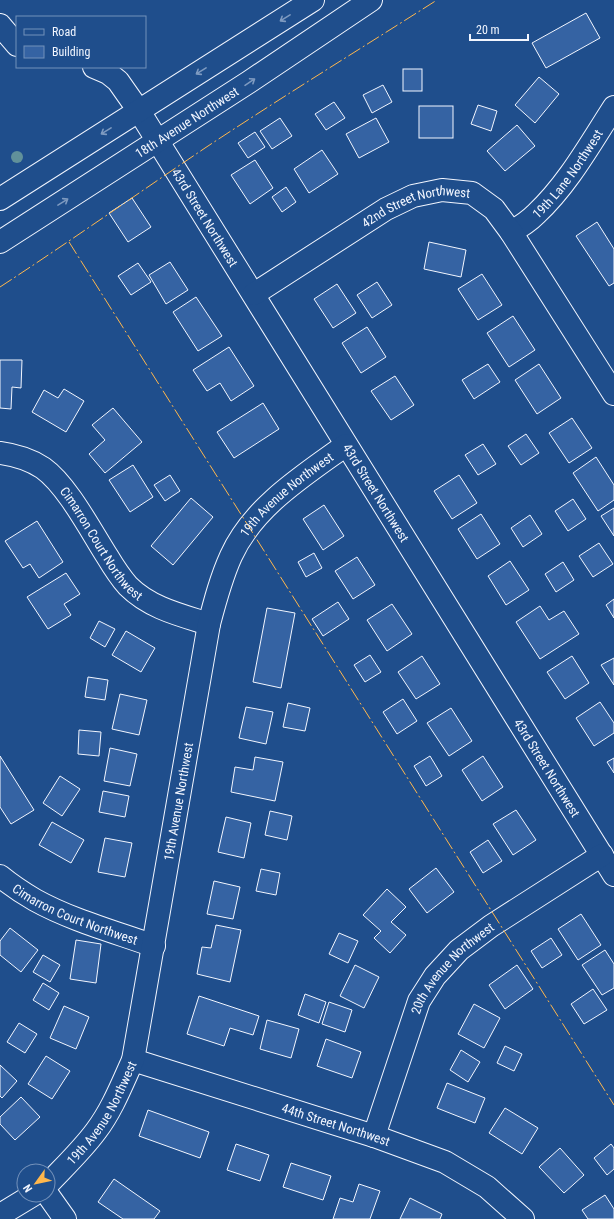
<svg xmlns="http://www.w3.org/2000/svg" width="614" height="1219" font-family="'Roboto Condensed',sans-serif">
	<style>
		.building { fill: #3563a3; stroke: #f2f6ff }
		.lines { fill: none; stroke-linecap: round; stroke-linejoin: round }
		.minor-casing { stroke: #f2f6ff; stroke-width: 24 }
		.major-casing { stroke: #f2f6ff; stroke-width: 24 }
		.minor { stroke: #1f4e8c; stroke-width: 22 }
		.major { stroke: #1f4e8c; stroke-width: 22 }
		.power { stroke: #ffb74d; stroke-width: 1; stroke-dasharray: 14 3 2 3; stroke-linecap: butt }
		.tree { fill: #61919a }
		.oneway { stroke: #7e9ac0 }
		.labels { text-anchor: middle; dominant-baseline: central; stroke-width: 3; stroke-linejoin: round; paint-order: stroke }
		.street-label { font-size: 13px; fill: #f2f6ff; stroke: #1f4e8c }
	</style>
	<rect width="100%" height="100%" fill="#1f4e8c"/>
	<g class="building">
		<polygon points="586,13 600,38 546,68 532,43"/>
		<rect x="403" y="69" width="19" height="22"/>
		<polygon points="539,77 559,94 535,123 515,105"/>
		<polygon points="383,85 392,102 372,113 363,95"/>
		<polygon points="334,102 345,118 326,130 315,114"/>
		<polygon points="478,105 497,111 491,131 471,124"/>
		<rect x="419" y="106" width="34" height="32"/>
		<polygon points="280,118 292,136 272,149 260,131"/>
		<polygon points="376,118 389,142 359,158 346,134"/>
		<polygon points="517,125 535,146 505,171 487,151"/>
		<polygon points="255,132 265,147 248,158 238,143"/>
		<polygon points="322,150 338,174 309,193 294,169"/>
		<polygon points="255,160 273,188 250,204 231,175"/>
		<polygon points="286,187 296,202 282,212 272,197"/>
		<polygon points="132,198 151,227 128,242 109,213"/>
		<polygon points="597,222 614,249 614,283 609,286 576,236"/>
		<polygon points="429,242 466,250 461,277 424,269"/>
		<polygon points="170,262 188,290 166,304 149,275"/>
		<polygon points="138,263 151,282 131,295 118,276"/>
		<polygon points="482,274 502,305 478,320 458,289"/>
		<polygon points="377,282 392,305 372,318 357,295"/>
		<polygon points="337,284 356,313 333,328 314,299"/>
		<polygon points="196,297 222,336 198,351 173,312"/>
		<polygon points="513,316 535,350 509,367 487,333"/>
		<polygon points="367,327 386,357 361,373 342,343"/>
		<polygon points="229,347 254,386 231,401 220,383 207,391 193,370"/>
		<polygon points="0,360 22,360 21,388 12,387 11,409 0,408"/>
		<polygon points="488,364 500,382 474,399 462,380"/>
		<polygon points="539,364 561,398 537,414 515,380"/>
		<polygon points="395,376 414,405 391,420 371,391"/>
		<polygon points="64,389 84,401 66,432 32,412 44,390 58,398"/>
		<polygon points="263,403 279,429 234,458 217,432"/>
		<polygon points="113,408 142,442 105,473 89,454 105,440 92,425"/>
		<polygon points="572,418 592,448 569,463 549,433"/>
		<polygon points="526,434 539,453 521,465 508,446"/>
		<polygon points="483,444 496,464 478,475 465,455"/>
		<polygon points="596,457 614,485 614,500 598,511 573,473"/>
		<polygon points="133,465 153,497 130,512 109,480"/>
		<polygon points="170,475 180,491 165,501 154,485"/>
		<polygon points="459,475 477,503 452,519 434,491"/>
		<polygon points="191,498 213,517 173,565 151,546"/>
		<polygon points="573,499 586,519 568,531 555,511"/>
		<polygon points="324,505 344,536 323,550 303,519"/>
		<polygon points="614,508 614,536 601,516"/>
		<polygon points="481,514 500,544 477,559 458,529"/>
		<polygon points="530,515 542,534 523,547 511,528"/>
		<polygon points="37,521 63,562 39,578 30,564 23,568 5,541"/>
		<polygon points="599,543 613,564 593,577 579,556"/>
		<polygon points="314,553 322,568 306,577 298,562"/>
		<polygon points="357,557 375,585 353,599 335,571"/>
		<polygon points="510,561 529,590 506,605 488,576"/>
		<polygon points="563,562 574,580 556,592 545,574"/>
		<polygon points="66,573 80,594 64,604 71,615 48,629 27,597"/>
		<polygon points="614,599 614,618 606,605"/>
		<polygon points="338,602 349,619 323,636 312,619"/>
		<polygon points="392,604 412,634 387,651 367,620"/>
		<polygon points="540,606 549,620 564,611 579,634 540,659 516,622"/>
		<polygon points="267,608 295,613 281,688 253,682"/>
		<polygon points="99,621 115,629 105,647 90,638"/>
		<polygon points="126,631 155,648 141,672 112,655"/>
		<polygon points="370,655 381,672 365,682 354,665"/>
		<polygon points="422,656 440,684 416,699 398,672"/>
		<polygon points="572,656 589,683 565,699 547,672"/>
		<polygon points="614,658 614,685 601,665"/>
		<polygon points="88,677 108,680 105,700 85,697"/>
		<polygon points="120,694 147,700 139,735 112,729"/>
		<polygon points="403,699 417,721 397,734 383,712"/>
		<polygon points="600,702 614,723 614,733 594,746 576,718"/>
		<polygon points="288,703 310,708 305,731 283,727"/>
		<polygon points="246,707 273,712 266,744 239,738"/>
		<polygon points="451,708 472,741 449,756 427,723"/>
		<polygon points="79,730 101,732 99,756 78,754"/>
		<polygon points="110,748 137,754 130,786 104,781"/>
		<polygon points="0,756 34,810 11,824 0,807"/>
		<polygon points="430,756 442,776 426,786 414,766"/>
		<polygon points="483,756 503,787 482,801 462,770"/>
		<polygon points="255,757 283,762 275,801 231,792 235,767 253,770"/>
		<polygon points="614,758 614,773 607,762"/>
		<polygon points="60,776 80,789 62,816 43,803"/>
		<polygon points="103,791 129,796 125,817 99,812"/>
		<polygon points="516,810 536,840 513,855 493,824"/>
		<polygon points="270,811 292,816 287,840 265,835"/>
		<polygon points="226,817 251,823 244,858 218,852"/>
		<polygon points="52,822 84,840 71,863 39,845"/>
		<polygon points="105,838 132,843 125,877 98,872"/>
		<polygon points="488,840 502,861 483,873 470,852"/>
		<polygon points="436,868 454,892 427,913 409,889"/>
		<polygon points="261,869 280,873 276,895 256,891"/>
		<polygon points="214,881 240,887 233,919 207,914"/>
		<polygon points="387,889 406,907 391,922 406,935 390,953 374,938 381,931 363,915"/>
		<polygon points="581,914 601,945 578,960 558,929"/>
		<polygon points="216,925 241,930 230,982 197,974 202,947 211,948"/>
		<polygon points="10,928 38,950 21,972 0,955 0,941"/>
		<polygon points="339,933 358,941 348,963 329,954"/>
		<polygon points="551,938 562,955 542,968 531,951"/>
		<polygon points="76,940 101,944 96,983 70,979"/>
		<polygon points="605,950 614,964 614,988 602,995 582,965"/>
		<polygon points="43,955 60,965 50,982 33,972"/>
		<polygon points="355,965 379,977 364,1008 340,996"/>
		<polygon points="517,965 533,989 505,1009 489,985"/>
		<polygon points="43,983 59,993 49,1010 33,1000"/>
		<polygon points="593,989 607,1010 584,1024 571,1004"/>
		<polygon points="305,994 326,1002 319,1023 298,1015"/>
		<polygon points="199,996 259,1016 253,1035 230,1028 224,1046 187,1034"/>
		<polygon points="329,1002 352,1010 345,1032 322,1024"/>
		<polygon points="474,1004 500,1018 484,1048 458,1034"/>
		<polygon points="64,1006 89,1017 76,1049 50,1038"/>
		<polygon points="267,1020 299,1029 291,1058 260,1049"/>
		<polygon points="19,1023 37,1034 25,1053 7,1042"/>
		<polygon points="326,1039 361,1052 352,1078 317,1066"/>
		<polygon points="505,1046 522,1054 514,1071 497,1063"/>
		<polygon points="461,1050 480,1062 468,1082 450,1070"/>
		<polygon points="46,1056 70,1071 52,1099 28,1084"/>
		<polygon points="0,1065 17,1081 2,1098 0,1096"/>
		<polygon points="447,1083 485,1098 475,1123 437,1108"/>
		<polygon points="21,1097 40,1117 15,1140 0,1124 0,1117"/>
		<polygon points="505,1108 538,1128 522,1154 489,1133"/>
		<polygon points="148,1110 209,1132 200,1158 139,1136"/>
		<polygon points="236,1144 269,1155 260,1181 227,1170"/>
		<polygon points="611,1144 614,1148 614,1169 607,1175 594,1158"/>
		<polygon points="560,1148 584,1175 564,1193 539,1167"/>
		<polygon points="291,1163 331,1176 323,1200 283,1187"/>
		<polygon points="114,1179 160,1211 154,1219 123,1219 98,1202"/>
		<polygon points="359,1184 380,1191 370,1219 333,1219 340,1198 353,1202"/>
		<polygon points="605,1195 614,1209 614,1219 588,1219 582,1210"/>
		<polygon points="410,1198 442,1214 440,1219 400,1219"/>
	</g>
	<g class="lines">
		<defs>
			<g id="minor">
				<polyline points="0,25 17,45"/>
				<path id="s1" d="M94 67 108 73 118 81 139 111 614 875"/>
				<path id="s2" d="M511 232C520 227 529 221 536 214 568 184 590 144 614 107"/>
				<path id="s3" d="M254 294 386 209 413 196 442 190 472 193 494 209 511 232 614 394"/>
				<path id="s4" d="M0 453C15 455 29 459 43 468 67 485 91 531 107 556 113 566 120 577 128 586 150 608 180 615 209 624"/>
				<path id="s5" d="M0 876C11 885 23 893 35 900 71 920 115 932 154 946"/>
				<path id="s6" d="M133 1060 374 1136 445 1162 487 1187 523 1219"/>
				<path id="s7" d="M374 1136 419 1001 435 976 459 950 491 926 602 855"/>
				<path id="s8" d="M48 1184C64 1167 82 1150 96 1131 112 1110 122 1084 133 1060L209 624C215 601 221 578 231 556 253 507 303 476 346 445"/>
				<polyline points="48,1195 65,1219"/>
				<polyline points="0,1215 33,1195"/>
			</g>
			<g id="major">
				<polyline points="0,199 313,0"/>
				<path id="s9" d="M0 242 249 82 371 0"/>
			</g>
		</defs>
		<use href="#minor" class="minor-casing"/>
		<use href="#major" class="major-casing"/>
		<use href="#minor" class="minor"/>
		<use href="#major" class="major"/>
		<g class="power">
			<polyline points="69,242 614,1105"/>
			<path d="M0 287C69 242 137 194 205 148 282 97 360 49 437 0"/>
		</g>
	</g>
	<circle class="tree" cx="17" cy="157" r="6"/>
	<defs><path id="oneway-shaft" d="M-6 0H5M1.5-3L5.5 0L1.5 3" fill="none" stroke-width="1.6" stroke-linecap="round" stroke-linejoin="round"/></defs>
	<g class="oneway">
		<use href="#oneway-shaft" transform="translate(285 18) rotate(148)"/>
		<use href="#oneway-shaft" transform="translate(201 71) rotate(148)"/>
		<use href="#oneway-shaft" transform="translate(250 82) rotate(-34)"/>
		<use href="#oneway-shaft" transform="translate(106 131) rotate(148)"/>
		<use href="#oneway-shaft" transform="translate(63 202) rotate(-32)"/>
	</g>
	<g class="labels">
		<g class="street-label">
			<text stroke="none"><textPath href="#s9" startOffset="222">18th Avenue Northwest</textPath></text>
			<text stroke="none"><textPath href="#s2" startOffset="82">19th Lane Northwest</textPath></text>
			<text stroke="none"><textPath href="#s3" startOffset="187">42nd Street Northwest</textPath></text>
			<text stroke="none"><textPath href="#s1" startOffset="190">43rd Street Northwest</textPath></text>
			<text stroke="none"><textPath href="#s1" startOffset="514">43rd Street Northwest</textPath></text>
			<text stroke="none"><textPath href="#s8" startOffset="750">19th Avenue Northwest</textPath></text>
			<text stroke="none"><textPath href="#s4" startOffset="142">Cimarron Court Northwest</textPath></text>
			<text stroke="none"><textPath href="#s1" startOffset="838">43rd Street Northwest</textPath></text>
			<text stroke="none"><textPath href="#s8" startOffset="414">19th Avenue Northwest</textPath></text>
			<text stroke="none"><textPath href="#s5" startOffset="85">Cimarron Court Northwest</textPath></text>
			<text stroke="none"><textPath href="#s7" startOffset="189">20th Avenue Northwest</textPath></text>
			<text stroke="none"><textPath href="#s8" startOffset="90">19th Avenue Northwest</textPath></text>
			<text stroke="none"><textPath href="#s6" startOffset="213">44th Street Northwest</textPath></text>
		</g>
	</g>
	<rect x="16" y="16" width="130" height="52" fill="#1f4e8c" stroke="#7391ba"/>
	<rect x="24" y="29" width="20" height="6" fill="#1f4e8c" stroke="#7391ba"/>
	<text x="52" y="36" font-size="12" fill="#f2f6ff">Road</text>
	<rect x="24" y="46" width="20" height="12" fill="#3563a3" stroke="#7391ba"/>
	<text x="52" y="56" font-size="12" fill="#f2f6ff">Building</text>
	<g transform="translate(36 1183) rotate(237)"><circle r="19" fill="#1f4e8c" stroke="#7391ba"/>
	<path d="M0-3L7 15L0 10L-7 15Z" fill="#ffb74d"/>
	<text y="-6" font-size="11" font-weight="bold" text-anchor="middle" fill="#f2f6ff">N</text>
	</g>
	<path d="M470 34v6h58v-6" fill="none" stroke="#f2f6ff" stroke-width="2"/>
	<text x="476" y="34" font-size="12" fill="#f2f6ff" stroke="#1f4e8c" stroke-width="3" paint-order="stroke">20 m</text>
</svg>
